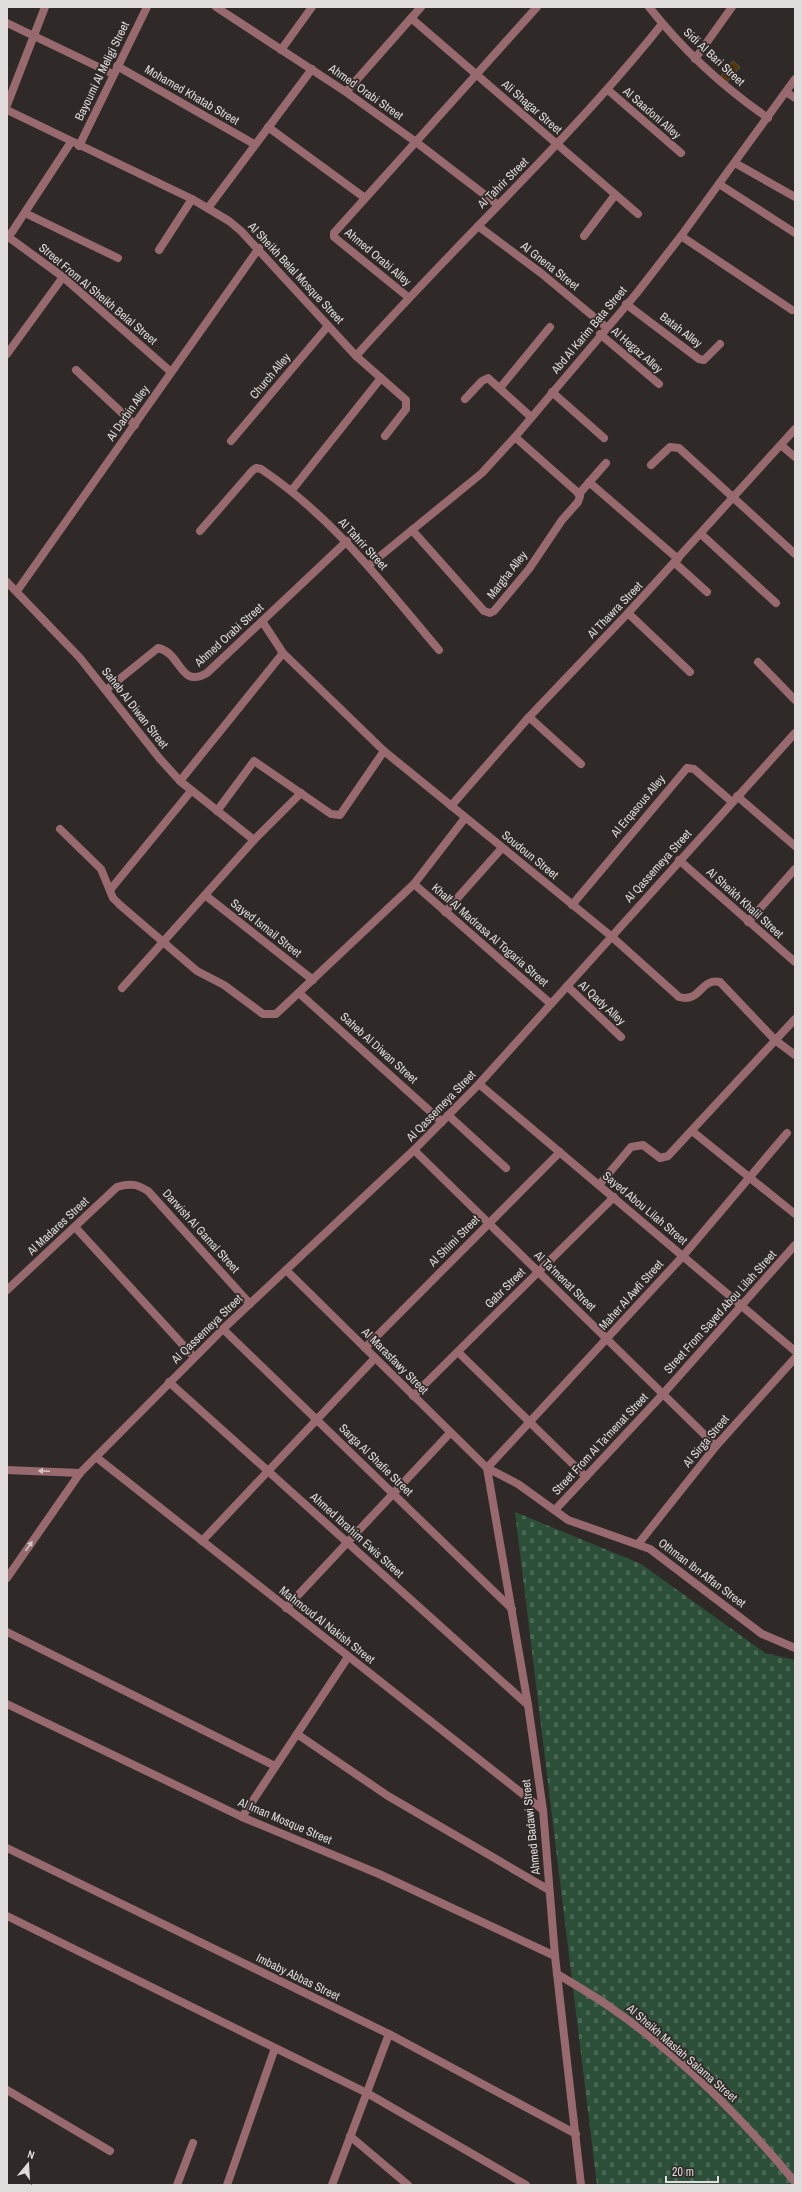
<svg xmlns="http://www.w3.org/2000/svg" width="802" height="2192" font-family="'Archivo Narrow',sans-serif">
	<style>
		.cemetery { fill: url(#cemetery-stones) }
		.building { fill: #533704; stroke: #595652 }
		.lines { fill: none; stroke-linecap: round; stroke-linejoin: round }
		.street { stroke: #986a6f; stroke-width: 8 }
		.oneway { fill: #d1c5c5 }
		.labels { text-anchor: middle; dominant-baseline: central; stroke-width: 3.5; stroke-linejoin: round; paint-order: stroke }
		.street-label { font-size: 12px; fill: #dfdcdb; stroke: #2f2a28 }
	</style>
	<defs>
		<pattern id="cemetery-stones" width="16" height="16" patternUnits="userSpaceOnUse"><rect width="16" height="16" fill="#2c4f3a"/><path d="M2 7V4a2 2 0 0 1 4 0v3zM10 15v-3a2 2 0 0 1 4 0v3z" fill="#4a6856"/></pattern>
	</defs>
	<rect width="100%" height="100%" fill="#2f2a28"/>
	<polygon class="cemetery" points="515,1512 641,1564 765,1653 795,1660 795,2185 597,2185"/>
	<polygon class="building" points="733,61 740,67 727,82 720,77"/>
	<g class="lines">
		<g class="street">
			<polyline points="216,7 346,92 416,142 498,205"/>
			<path d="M649 7C683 50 723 87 768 118"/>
			<polyline points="411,18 638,214"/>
			<polyline points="7,23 113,74"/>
			<polyline points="281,50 312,7"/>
			<polyline points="695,59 732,7"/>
			<polyline points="117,66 254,144"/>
			<polyline points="608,90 681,153"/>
			<polyline points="346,92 421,7"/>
			<polyline points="786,92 795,98"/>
			<polyline points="7,105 45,7"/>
			<polyline points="7,110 192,199 229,221 241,231 356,356 406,400 406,409 385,436"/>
			<polyline points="268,127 365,198"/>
			<polyline points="79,146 147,7"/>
			<polyline points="735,163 795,197"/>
			<polyline points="719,184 795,233"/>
			<polyline points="208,208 312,69"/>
			<polyline points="25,213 118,258"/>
			<polyline points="478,226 541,273 606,327"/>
			<polyline points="7,236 63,277 171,372"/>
			<polyline points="7,236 12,232 71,142"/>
			<polyline points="584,236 615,195"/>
			<polyline points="681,236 792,310"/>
			<polyline points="159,250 192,199"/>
			<polyline points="408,297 334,237 334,233 537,7"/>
			<polyline points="626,304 699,359 704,360 720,344"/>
			<polyline points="600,334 659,384"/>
			<polyline points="7,354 63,277"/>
			<path d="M356 356C456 243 568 142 662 24"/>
			<polyline points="76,370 135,425"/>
			<polyline points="500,388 550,327"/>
			<polyline points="552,392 604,438"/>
			<polyline points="465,399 482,381 488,378 531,417"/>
			<polyline points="231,441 328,326"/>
			<polyline points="782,446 795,457"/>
			<polyline points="651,465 670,447 679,448 795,554"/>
			<polyline points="589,482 678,559"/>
			<polyline points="292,490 381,378"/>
			<polyline points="579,494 606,463"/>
			<polyline points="412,530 484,611 490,613 494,611 529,569 562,520 578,502 580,496 576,491 515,437"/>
			<path d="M200 531 252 471 256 468 261 469C334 518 383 584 439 650"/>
			<polyline points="701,534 776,603"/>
			<polyline points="675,563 707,592"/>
			<polyline points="368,566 482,473 515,437 636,294 681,236 795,79"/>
			<polyline points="7,582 80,658 160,759 180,781 254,840"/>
			<polyline points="17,591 259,248"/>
			<polyline points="628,613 690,672"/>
			<path d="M262 621 283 653 384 751 611 936 679 997C701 1003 700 978 720 982L775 1040 795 1055"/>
			<polyline points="758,662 795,700"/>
			<path d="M106 690 158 648C182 653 179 689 207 673L347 541"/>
			<polyline points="529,717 581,764"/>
			<polyline points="180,781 283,653"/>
			<polyline points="737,796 795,846"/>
			<polyline points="451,806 529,717 628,613 795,429"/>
			<polyline points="217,811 254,761 331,814 340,815 384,751"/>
			<polyline points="60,829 101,869 113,898 120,905 197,971 224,985 263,1014 276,1014 414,884 465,818"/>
			<polyline points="679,860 795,962"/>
			<polyline points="414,884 551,1004"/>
			<polyline points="110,890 191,791"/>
			<polyline points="205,895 313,980"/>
			<polyline points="572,905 687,768 694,769 732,802"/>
			<polyline points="445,912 502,848"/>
			<polyline points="748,922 795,869"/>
			<polyline points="567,986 621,1037"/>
			<polyline points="122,988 254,840 301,793"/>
			<polyline points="299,993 442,1122"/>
			<polyline points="479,1084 795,1351"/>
			<polyline points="448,1115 506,1168"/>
			<polyline points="692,1131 795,1214"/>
			<polyline points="414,1150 716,1446"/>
			<polyline points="599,1185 631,1147 643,1145 660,1158 668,1156 795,1019"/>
			<polyline points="75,1227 194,1357"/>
			<polyline points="286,1270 487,1468 518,1484 568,1520 650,1549 762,1634 795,1648"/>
			<path d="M7 1290 117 1187C130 1183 137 1184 148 1191L250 1304"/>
			<polyline points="223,1329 512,1609"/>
			<polyline points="365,1348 560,1152"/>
			<polyline points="458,1352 586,1477"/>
			<polyline points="169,1382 528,1705"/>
			<polyline points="413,1396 614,1197"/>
			<polyline points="96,1457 543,1810"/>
			<polyline points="487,1468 528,1705 543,1810 555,1956 581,2185"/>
			<polyline points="487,1468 683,1256 787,1133"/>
			<polyline points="7,1470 80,1473"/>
			<polyline points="555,1510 663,1394 795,1245"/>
			<polyline points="202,1541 375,1358"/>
			<polyline points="639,1543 716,1446 795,1358"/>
			<polyline points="7,1578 80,1473 223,1329 414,1150 479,1084 795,733"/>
			<polyline points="286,1608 450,1433"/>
			<polyline points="7,1632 275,1766"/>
			<polyline points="7,1704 242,1817 379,1874 555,1956"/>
			<polyline points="297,1734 388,1796 549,1890"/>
			<polyline points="242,1817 348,1657"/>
			<polyline points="7,1848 389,2034 576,2134"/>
			<polyline points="7,1916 367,2093 526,2185"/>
			<path d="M557 1974C574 1984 591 1994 607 2005 678 2053 740 2116 795 2182"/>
			<polyline points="7,2090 110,2151"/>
			<polyline points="350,2136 408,2185"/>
			<polyline points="177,2185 193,2143"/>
			<polyline points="227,2185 275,2048"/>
			<polyline points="332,2185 389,2034"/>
		</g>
	</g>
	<defs><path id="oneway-solid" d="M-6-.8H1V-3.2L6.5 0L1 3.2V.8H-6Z"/></defs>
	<g class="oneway">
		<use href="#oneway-solid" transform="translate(44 1471) rotate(-178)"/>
		<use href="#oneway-solid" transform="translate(29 1546) rotate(-55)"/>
	</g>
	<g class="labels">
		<g class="street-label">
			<text transform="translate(714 57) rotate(43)">Sidi Al Bari Street</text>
			<text transform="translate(102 71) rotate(-64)">Bayoumi Al Meligi Street</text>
			<text transform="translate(366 92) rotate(35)">Ahmed Orabi Street</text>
			<text transform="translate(192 95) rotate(30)">Mohamed Khatab Street</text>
			<text transform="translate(532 107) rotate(41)">Ali Shagar Street</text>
			<text transform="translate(652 113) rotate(41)">Al Saadoni Alley</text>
			<text transform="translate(503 183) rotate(-45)">Al Tahrir Street</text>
			<text transform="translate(378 257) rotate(40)">Ahmed Orabi Alley</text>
			<text transform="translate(550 266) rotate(38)">Al Gnena Street</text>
			<text transform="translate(296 273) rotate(47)">Al Sheikh Belal Mosque Street</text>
			<text transform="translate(98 294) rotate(40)">Street From Al Sheikh Belal Street</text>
			<text transform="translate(589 330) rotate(-50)">Abd Al Karim Bata Street</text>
			<text transform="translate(681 330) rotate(37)">Batah Alley</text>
			<text transform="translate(637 350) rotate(41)">Al Hegaz Alley</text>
			<text transform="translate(270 376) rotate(-50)">Church Alley</text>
			<text transform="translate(128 413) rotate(-55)">Al Darbin Alley</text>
			<text transform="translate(363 544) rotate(47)">Al Tahrir Street</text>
			<text transform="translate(507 575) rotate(-52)">Margha Alley</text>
			<text transform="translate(615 610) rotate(-46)">Al Thawra Street</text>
			<text transform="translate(229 635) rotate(-42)">Ahmed Orabi Street</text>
			<text transform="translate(135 708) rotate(52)">Saheb Al Diwan Street</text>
			<text transform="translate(638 806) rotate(-50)">Al Erqasous Alley</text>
			<text transform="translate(530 855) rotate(39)">Soudoun Street</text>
			<text transform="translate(658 866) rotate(-48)">Al Qassemeya Street</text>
			<text transform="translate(745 903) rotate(42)">Al Sheikh Khalil Street</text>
			<text transform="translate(266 928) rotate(38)">Sayed Ismail Street</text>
			<text transform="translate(490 935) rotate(41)">Khalf Al Madrasa Al Togaria Street</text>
			<text transform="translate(602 1003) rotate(43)">Al Qady Alley</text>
			<text transform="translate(379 1048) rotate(42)">Saheb Al Diwan Street</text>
			<text transform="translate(441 1106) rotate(-46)">Al Qassemeya Street</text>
			<text transform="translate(645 1208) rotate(40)">Sayed Abou Lilah Street</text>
			<text transform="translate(58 1226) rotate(-43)">Al Madares Street</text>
			<text transform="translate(201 1231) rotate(48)">Darwish Al Gamal Street</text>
			<text transform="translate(454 1241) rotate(-45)">Al Shimi Street</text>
			<text transform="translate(565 1281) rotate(44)">Al Ta'menat Street</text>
			<text transform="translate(505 1288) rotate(-45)">Gabr Street</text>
			<text transform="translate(631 1295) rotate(-48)">Maher Al Awfi Street</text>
			<text transform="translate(720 1312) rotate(-48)">Street From Sayed Abou Lilah Street</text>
			<text transform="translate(207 1329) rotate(-44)">Al Qassemeya Street</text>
			<text transform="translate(395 1361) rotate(45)">Al Marasfawy Street</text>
			<text transform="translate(706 1441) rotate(-50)">Al Sirga Street</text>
			<text transform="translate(600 1444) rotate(-47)">Street From Al Ta'menat Street</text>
			<text transform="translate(376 1460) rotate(44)">Sarga Al Shafie Street</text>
			<text transform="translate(357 1535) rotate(42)">Ahmed Ibrahim Ewis Street</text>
			<text transform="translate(702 1573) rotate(37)">Othman Ibn Affan Street</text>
			<text transform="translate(327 1625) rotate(38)">Mahmoud Al Nakish Street</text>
			<text transform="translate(285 1821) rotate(23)">Al Iman Mosque Street</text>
			<text transform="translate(531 1827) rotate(-96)">Ahmed Badawi Street</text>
			<text transform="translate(298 1977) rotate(26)">Imbaby Abbas Street</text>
			<text transform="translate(682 2053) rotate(41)">Al Sheikh Maslah Salama Street</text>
		</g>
	</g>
	<rect width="802" height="2192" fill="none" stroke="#dfdcdb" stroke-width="16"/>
	<g transform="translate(28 2164) rotate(18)" stroke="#2f2a28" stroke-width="3" paint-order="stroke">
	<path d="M0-3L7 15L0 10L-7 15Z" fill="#dfdcdb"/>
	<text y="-6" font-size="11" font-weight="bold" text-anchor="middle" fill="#dfdcdb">N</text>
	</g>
	<path d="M666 2176v6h52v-6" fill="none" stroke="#dfdcdb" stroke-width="2"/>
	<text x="672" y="2176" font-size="12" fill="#dfdcdb" stroke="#2f2a28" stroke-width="3" paint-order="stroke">20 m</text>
</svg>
